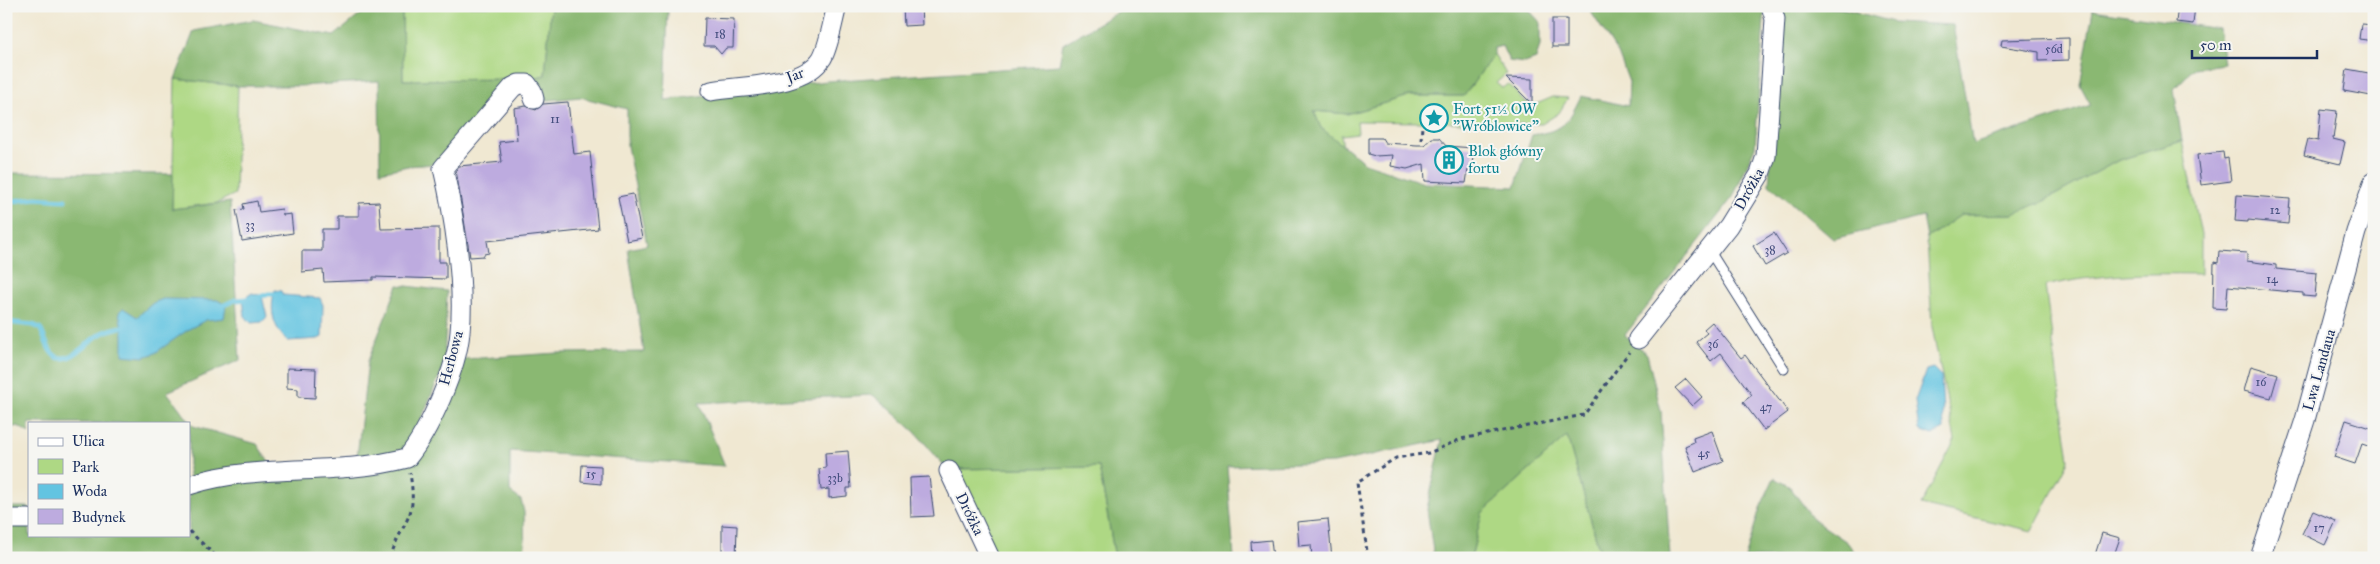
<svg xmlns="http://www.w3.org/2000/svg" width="2380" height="564" font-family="'IM FELL Great Primer',serif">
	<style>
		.green { fill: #aed884; stroke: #648471 }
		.forest { fill: #8ab872; stroke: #527468 }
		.water { fill: #63c4e1; stroke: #3f7aa0 }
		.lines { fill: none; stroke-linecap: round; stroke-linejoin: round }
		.stream { stroke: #63c4e1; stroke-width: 5 }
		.building { fill: #bdabdf }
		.service-casing { stroke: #3b4b6f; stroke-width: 11 }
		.minor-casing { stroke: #3b4b6f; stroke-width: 21 }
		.path { stroke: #3b4b6f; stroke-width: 3; stroke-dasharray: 4 4; stroke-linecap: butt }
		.service { stroke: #fff; stroke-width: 9 }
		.minor { stroke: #fff; stroke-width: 19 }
		.labels { text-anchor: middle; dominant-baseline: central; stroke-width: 4; stroke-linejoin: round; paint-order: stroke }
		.number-label { font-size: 12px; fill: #444e7e }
		.street-label { font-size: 15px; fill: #1b2f5e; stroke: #f6f6f2 }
		.culture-label { font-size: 15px; fill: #0d838f; stroke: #f6f6f2; text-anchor: start }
	</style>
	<rect width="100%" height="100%" fill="#f6f6f2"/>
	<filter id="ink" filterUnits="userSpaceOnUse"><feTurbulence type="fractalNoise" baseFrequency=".02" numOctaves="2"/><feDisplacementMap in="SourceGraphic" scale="10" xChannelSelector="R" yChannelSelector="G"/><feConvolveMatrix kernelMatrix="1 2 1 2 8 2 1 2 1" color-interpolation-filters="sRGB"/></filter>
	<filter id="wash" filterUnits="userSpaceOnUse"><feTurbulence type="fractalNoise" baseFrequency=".0096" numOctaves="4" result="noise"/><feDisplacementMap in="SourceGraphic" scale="20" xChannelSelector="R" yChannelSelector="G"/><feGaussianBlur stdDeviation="1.12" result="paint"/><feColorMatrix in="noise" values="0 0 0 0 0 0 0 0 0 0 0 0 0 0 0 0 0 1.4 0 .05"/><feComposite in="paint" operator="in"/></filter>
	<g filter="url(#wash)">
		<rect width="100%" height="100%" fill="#f0e8d2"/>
		<g class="green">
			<polygon points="402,6 551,6 545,75 529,79 403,80"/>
			<polygon points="1494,54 1506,74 1496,83 1502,88 1509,84 1523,101 1534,105 1553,97 1568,98 1559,113 1542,124 1357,121 1358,133 1341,135 1343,147 1320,127 1314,111 1347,114 1409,96 1464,96"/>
			<polygon points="175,79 238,86 235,194 217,203 172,209"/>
			<path d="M2182 141 2201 235V274C2148 273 2096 274 2045 286L2069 460 2032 531 1921 505 1955 440 1932 327 1927 238 1961 215 2013 214 2044 201 2119 160Z"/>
			<polygon points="1567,436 1601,556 1599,558 1471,558 1482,513"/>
			<polygon points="1099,467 1115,558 993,558 953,469"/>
		</g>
		<g class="forest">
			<polygon points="371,6 402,6 403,80 521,79 434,164 408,166 380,172 379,81 300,86 238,86 175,79 194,31 253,20 334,36"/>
			<path d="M551 6H746V9L668 8 665 100 827 81 1059 65 1063 44 1128 6H1525L1540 22V45L1536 59 1525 63 1509 61 1502 46 1494 48V54L1464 96H1409L1347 114 1314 111 1321 128 1365 163 1424 183 1515 187 1532 135C1565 130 1567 124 1581 96L1628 106 1629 82 1618 53 1587 6H1765L1755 147 1733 197 1625 335 1647 354 1661 411 1670 558H1599L1601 556 1567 436 1482 513 1471 558H1434L1427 509 1442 440 1334 463 1227 466 1234 558H1115L1099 467 947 469 915 432 873 395 699 403 725 466 510 451V492L521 500 524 512 525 558H6V507H29V535H189V423H29V433L18 426 6 429V173L173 174 172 209 230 202 240 360 167 392 193 426 257 444 272 467 357 457 368 361 398 285 447 291 444 365 412 441 402 452 359 457 384 468 428 441 464 359 558 353 644 352 628 249 647 245 627 146V109L580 97 540 101 529 79 545 75Z"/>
			<polygon points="1778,6 1816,6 1845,9 1893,22 1953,25 1973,144 2091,105 2080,85 2093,10 2219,29 2224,64 2194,68 2174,89 2182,141 2119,160 2044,201 2013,214 1961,215 1927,238 1923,217 1833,239 1769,184 1780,21"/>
			<polygon points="1774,478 1790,487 1814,520 1847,542 1859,558 1745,558 1760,508"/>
		</g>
		<g class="water">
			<path d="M275 290 281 291 283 295 320 298 323 305 322 337 318 339 288 341C273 329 269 309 275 290Z"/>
			<polygon points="252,293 262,296 267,317 262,322 251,323 245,316 243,299"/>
			<polygon points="163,299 217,300 226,305 224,318 206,320 189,329 155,353 144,357 123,355 123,334 119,312 123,308 137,317 153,303"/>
			<polygon points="1933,368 1941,376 1944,429 1932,435 1919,430 1915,401 1926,370"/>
		</g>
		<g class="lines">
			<g class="stream">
				<polyline points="6,202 36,198 65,200"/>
				<polyline points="257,298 268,294 274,294"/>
				<polyline points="222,306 235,300 249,299"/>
				<path d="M6 322 33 325 40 328C44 336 47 347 52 353 67 370 88 340 99 335 106 330 117 328 125 326"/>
			</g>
		</g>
		<g id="blocks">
			<g class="building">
				<polygon points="903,6 921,6 922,25 904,26"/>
				<polygon points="2178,6 2195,6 2193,24 2176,22"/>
				<polygon points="705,18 734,19 733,48 726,48 721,54 714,46 704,46"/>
				<rect x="1552" y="19" width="15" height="28"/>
				<polygon points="2361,24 2374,25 2374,41 2359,39"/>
				<polygon points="2069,38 2069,60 2039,61 2039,52 2001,46 2002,40"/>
				<polygon points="2347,69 2374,74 2374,90 2371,96 2344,91"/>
				<polygon points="1506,78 1532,79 1532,104"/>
				<polygon points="568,102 574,154 590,152 598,229 487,241 489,253 484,254 484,256 470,257 456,170 459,166 502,162 499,142 517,140 514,108 526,106 536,110 543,104"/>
				<polygon points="2321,109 2337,111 2333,139 2345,142 2340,164 2304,155 2308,139 2318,141"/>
				<polygon points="1368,138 1382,138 1385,143 1417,145 1424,145 1432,138 1439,138 1446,146 1474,148 1473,170 1468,170 1466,183 1425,181 1424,164 1407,169 1391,166 1393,155 1375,156 1368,154"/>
				<polygon points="2223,152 2224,159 2228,158 2231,181 2201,185 2197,155"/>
				<polygon points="633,194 642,238 627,241 618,197"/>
				<polygon points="2237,195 2290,199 2288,224 2248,220 2248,222 2235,221"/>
				<polygon points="257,201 259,212 282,209 283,215 291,214 293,233 242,241 236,210 244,209 243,204"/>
				<polygon points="379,202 381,229 439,228 439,262 446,262 446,279 373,277 373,280 324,282 323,270 302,272 302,251 322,251 322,229 337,229 337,216 359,216 359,203"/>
				<polygon points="1774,233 1787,253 1765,266 1753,246"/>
				<polygon points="2219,251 2247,253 2247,261 2276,265 2276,269 2317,273 2315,297 2303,296 2303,293 2228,286 2226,309 2213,308 2214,262 2218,263"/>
				<polygon points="1712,322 1741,358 1745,355 1788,412 1764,430 1743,402 1752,395 1721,353 1711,361 1696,342 1707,333 1704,329"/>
				<polygon points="2251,366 2278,374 2271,398 2244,391"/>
				<polygon points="287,368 316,369 315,398 298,397 298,389 287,388"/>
				<polygon points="1686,379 1702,397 1692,406 1675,388"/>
				<polygon points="2346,420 2374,429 2374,448 2362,444 2355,464 2334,457"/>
				<polygon points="1712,431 1723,461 1695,472 1685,446 1694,442 1693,438"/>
				<polygon points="848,451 851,488 847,488 847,496 829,498 829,489 821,490 819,469 826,468 825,453"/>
				<polygon points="582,465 601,466 601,484 581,482"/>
				<polygon points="929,477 934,516 911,517 910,478"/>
				<polygon points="2313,511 2336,521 2325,545 2302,534"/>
				<polygon points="1328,519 1332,558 1312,558 1311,545 1299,546 1297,522"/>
				<polygon points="722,525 737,526 736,558 722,558"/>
				<polygon points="2102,533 2120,538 2113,558 2094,558"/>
				<polygon points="1271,540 1273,558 1252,558 1251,542"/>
			</g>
		</g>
	</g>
	<g filter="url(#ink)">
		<use href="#blocks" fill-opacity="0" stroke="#3b4b6f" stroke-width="1"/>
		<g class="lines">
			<defs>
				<polyline id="service" points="1709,250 1784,369"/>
				<g id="minor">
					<path d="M711 91C742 85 803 88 822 58 829 46 833 20 837 6"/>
					<polyline points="1638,339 1728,226 1760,174 1766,156 1775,19 1771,6"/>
					<polyline points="949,471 990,558"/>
					<path d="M189 485C259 462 336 477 407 458 430 430 457 368 460 332 465 284 454 214 443 168L513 87 519 84H527L532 91 534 99"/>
					<polyline points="6,519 29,519"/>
					<polyline points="2260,558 2305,420 2356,232 2374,181"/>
				</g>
			</defs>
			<use href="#service" class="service-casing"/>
			<use href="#minor" class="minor-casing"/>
			<g class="path">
				<polyline points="1421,140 1422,126"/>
				<polyline points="189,531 218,558"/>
				<path d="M391 558C394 541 404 529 410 513 414 501 412 486 410 473"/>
				<polyline points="1368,558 1357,482 1396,458 1429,453 1461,439 1584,415 1629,352"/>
			</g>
			<use href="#service" class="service"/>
			<use href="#minor" class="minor"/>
		</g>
	</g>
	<defs>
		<symbol id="sight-ring" viewBox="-11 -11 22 22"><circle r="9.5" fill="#f6f6f2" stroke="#0f9aa8" stroke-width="1.5"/><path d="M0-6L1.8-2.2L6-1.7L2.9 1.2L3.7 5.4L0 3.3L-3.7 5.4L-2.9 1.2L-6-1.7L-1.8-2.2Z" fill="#0f9aa8"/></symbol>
		<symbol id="building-ring" viewBox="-11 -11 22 22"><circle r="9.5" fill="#f6f6f2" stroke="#0f9aa8" stroke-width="1.5"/><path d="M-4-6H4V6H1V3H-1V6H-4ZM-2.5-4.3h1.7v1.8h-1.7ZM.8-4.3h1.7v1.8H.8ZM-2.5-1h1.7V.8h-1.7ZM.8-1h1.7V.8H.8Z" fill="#0f9aa8"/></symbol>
	</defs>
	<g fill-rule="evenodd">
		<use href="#sight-ring" x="1418" y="102" width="32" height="32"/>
		<use href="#building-ring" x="1433" y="144" width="32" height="32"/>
	</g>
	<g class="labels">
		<g class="number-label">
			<text x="720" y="34">18</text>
			<text x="2054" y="49">56d</text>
			<text x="555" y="119">11</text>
			<text x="2275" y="210">12</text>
			<text x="250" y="225">33</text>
			<text x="1770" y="250">38</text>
			<text x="2272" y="279">14</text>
			<text x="1713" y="344">36</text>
			<text x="2261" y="382">16</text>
			<text x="1766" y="407">47</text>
			<text x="1704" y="453">45</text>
			<text x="591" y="474">15</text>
			<text x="835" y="478">33b</text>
			<text x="2319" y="528">17</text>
		</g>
		<g class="street-label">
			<text transform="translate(795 75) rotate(-21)">Jar</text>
			<text transform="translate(1749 189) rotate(-61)">Dróżka</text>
			<text transform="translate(451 358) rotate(-75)">Herbowa</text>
			<text transform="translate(2319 370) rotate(-74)">Lwa Landaua</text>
			<text transform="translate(970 514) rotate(64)">Dróżka</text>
		</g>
		<g class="culture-label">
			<text x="1453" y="109">Fort 51½ OW<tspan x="1453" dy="17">"Wróblowice"</tspan></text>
			<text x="1468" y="151">Blok główny<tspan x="1468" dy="17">fortu</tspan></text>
		</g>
	</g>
	<rect width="2380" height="564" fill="none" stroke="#f6f6f2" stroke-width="25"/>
	<rect x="28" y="422" width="162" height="115" fill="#f6f6f2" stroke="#9ea6b7"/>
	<rect x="38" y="438" width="25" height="8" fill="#ffffff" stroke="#9ea6b7"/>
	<text x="72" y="446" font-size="15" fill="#1b2f5e">Ulica</text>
	<rect x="38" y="459" width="25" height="15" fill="#aed884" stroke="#9ea6b7"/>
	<text x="72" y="472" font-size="15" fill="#1b2f5e">Park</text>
	<rect x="38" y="484" width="25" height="15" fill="#63c4e1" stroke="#9ea6b7"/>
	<text x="72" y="496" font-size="15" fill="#1b2f5e">Woda</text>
	<rect x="38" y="509" width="25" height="15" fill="#bdabdf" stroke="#9ea6b7"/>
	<text x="72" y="522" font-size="15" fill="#1b2f5e">Budynek</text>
	<path d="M2192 50v8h125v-8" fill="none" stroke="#1b2f5e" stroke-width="2.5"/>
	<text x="2200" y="50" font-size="15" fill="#1b2f5e" stroke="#f6f6f2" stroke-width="4" paint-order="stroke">50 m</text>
</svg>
